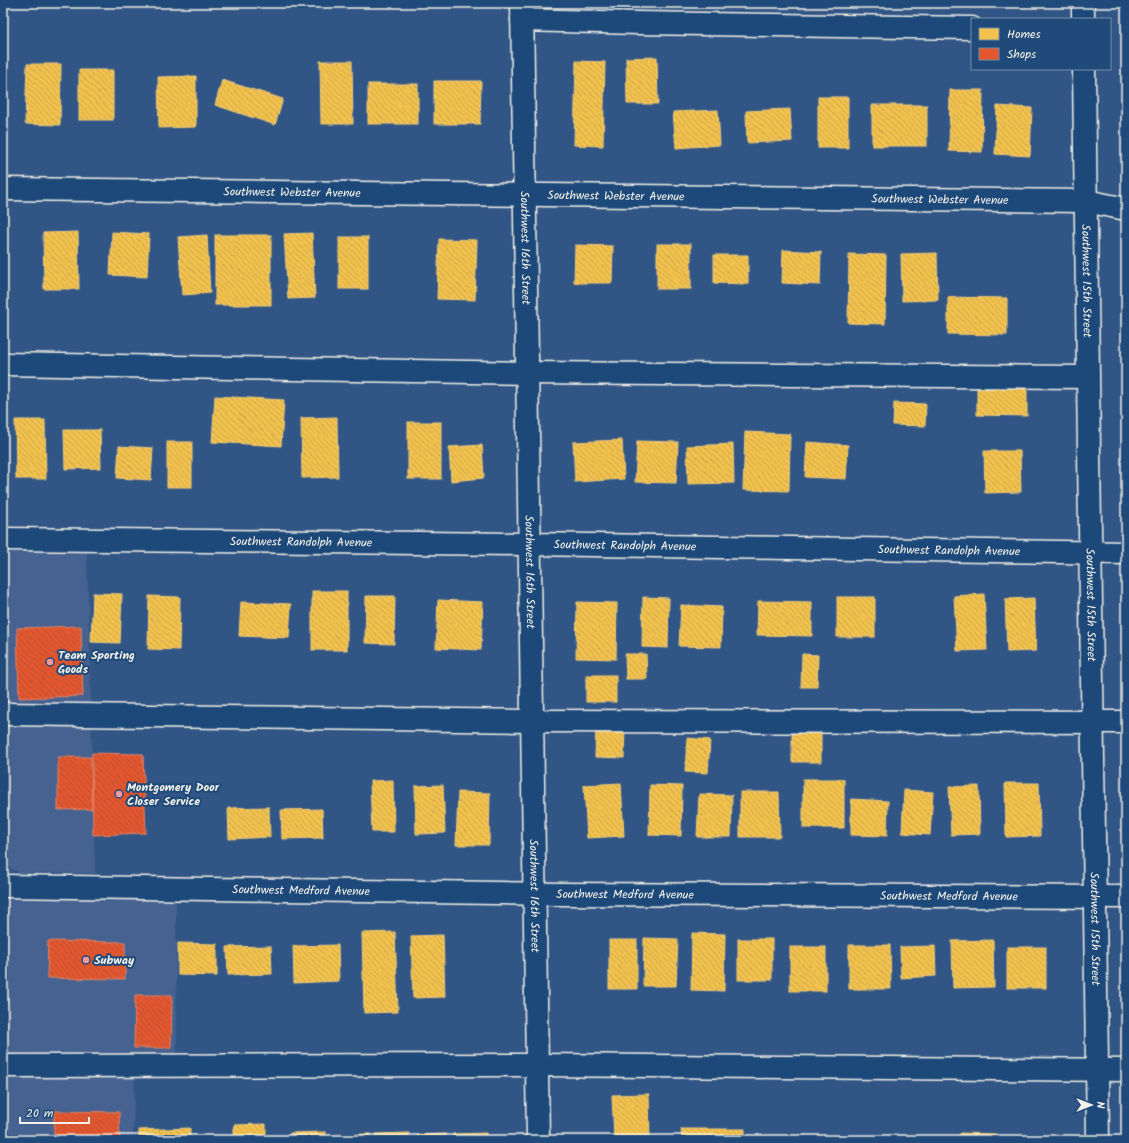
<svg xmlns="http://www.w3.org/2000/svg" width="1129" height="1143" font-family="Kalam,sans-serif">
	<style>
		.built { fill: #446290 }
		.homes { fill: url(#homes-back-hatch); stroke: #f3cf7c }
		.shops { fill: url(#shops-back-hatch); stroke: #e98566 }
		.lines { fill: none; stroke-linecap: round; stroke-linejoin: round }
		.minor-casing { stroke: #f4f1e8; stroke-width: 25 }
		.minor { stroke: #1f4a7a; stroke-width: 22 }
		.poi-dot { fill: #ff9aa2; stroke: #1f4a7a; stroke-width: 1.5 }
		.labels { text-anchor: middle; dominant-baseline: central; stroke-width: 4; stroke-linejoin: round; paint-order: stroke }
		.street-label { font-size: 12px; fill: #f4f1e8; stroke: #1f4a7a }
		.poi-label { font-size: 12px; font-weight: bold; fill: #f4f1e8; stroke: #1f4a7a; text-anchor: start }
	</style>
	<defs>
		<pattern id="homes-back-hatch" width="6" height="6" patternUnits="userSpaceOnUse"><rect width="6" height="6" fill="#f2c14e"/><path d="M-1 5l2 2M0 0l6 6M5-1l2 2" fill="none" stroke="#c8a34c"/></pattern>
		<pattern id="shops-back-hatch" width="6" height="6" patternUnits="userSpaceOnUse"><rect width="6" height="6" fill="#e4572e"/><path d="M-1 5l2 2M0 0l6 6M5-1l2 2" fill="none" stroke="#ae5236"/></pattern>
	</defs>
	<rect width="100%" height="100%" fill="#315585"/>
	<filter id="ink" filterUnits="userSpaceOnUse"><feTurbulence type="fractalNoise" baseFrequency=".025" numOctaves="2"/><feDisplacementMap in="SourceGraphic" scale="8" xChannelSelector="R" yChannelSelector="G"/><feConvolveMatrix kernelMatrix="1 2 1 2 8 2 1 2 1" color-interpolation-filters="sRGB"/></filter>
	<g filter="url(#ink)">
		<g class="built">
			<polygon points="9,552 87,552 95,873 20,873 7,867 3,861 3,556"/>
			<polygon points="15,898 176,899 177,1071 135,1073 133,1140 5,1140 3,908 6,903"/>
		</g>
		<g class="homes">
			<polygon points="657,57 658,104 627,104 626,58"/>
			<polygon points="320,61 352,61 353,124 321,124"/>
			<polygon points="576,61 605,62 603,146 574,145"/>
			<polygon points="27,64 61,64 60,125 25,124"/>
			<rect x="79" y="70" width="34" height="50"/>
			<polygon points="196,76 196,127 159,128 158,77"/>
			<polygon points="222,80 283,99 275,125 215,105"/>
			<polygon points="434,81 481,81 480,124 434,124"/>
			<rect x="368" y="84" width="50" height="40"/>
			<polygon points="950,90 983,90 982,152 949,151"/>
			<rect x="818" y="97" width="30" height="51"/>
			<rect x="872" y="105" width="55" height="41"/>
			<polygon points="997,106 1032,108 1030,156 995,154"/>
			<polygon points="790,109 792,141 747,143 746,111"/>
			<polygon points="718,110 720,145 676,148 673,112"/>
			<polygon points="78,232 79,289 44,289 43,233"/>
			<polygon points="112,232 149,234 147,277 110,275"/>
			<polygon points="312,233 315,298 288,299 284,234"/>
			<polygon points="207,235 210,293 182,295 178,237"/>
			<rect x="215" y="235" width="56" height="70"/>
			<rect x="339" y="237" width="29" height="52"/>
			<polygon points="439,239 477,240 475,300 437,299"/>
			<rect x="657" y="244" width="34" height="45"/>
			<polygon points="575,245 613,246 612,283 574,283"/>
			<polygon points="783,250 821,252 820,285 782,283"/>
			<polygon points="937,253 938,300 902,301 901,254"/>
			<polygon points="849,254 886,255 885,324 848,323"/>
			<polygon points="714,255 748,255 748,284 714,283"/>
			<polygon points="948,297 1007,298 1007,335 948,334"/>
			<polygon points="977,384 1027,384 1027,416 977,415"/>
			<polygon points="215,396 284,400 281,446 212,442"/>
			<polygon points="894,403 926,404 925,426 893,425"/>
			<polygon points="337,417 338,477 302,478 301,418"/>
			<polygon points="15,420 45,420 46,479 16,479"/>
			<rect x="408" y="422" width="33" height="57"/>
			<polygon points="64,430 100,430 101,468 65,469"/>
			<polygon points="745,432 790,434 789,491 743,490"/>
			<polygon points="622,440 624,479 575,482 573,442"/>
			<polygon points="637,441 678,442 676,483 635,482"/>
			<rect x="167" y="442" width="25" height="45"/>
			<polygon points="807,442 848,445 846,479 805,477"/>
			<polygon points="733,444 734,483 688,484 687,446"/>
			<polygon points="482,445 484,478 451,481 449,447"/>
			<polygon points="119,446 153,448 151,480 117,478"/>
			<polygon points="984,451 1020,451 1021,492 985,493"/>
			<rect x="312" y="591" width="35" height="59"/>
			<polygon points="93,593 122,594 120,643 91,642"/>
			<polygon points="984,594 987,650 957,651 954,596"/>
			<polygon points="149,596 180,597 179,650 148,649"/>
			<polygon points="366,596 395,596 394,644 365,643"/>
			<polygon points="643,597 669,598 668,648 642,647"/>
			<rect x="837" y="597" width="38" height="40"/>
			<polygon points="1034,598 1036,651 1007,652 1005,599"/>
			<polygon points="438,600 483,602 481,650 436,648"/>
			<polygon points="758,601 812,602 812,636 757,635"/>
			<polygon points="241,602 291,604 289,638 239,636"/>
			<polygon points="577,602 617,603 616,659 576,658"/>
			<polygon points="681,605 722,607 721,647 679,646"/>
			<polygon points="625,654 646,654 647,679 626,679"/>
			<polygon points="802,654 818,655 817,687 801,687"/>
			<rect x="586" y="675" width="30" height="27"/>
			<polygon points="596,726 625,728 624,758 595,757"/>
			<rect x="792" y="730" width="29" height="32"/>
			<polygon points="687,738 710,740 708,773 685,772"/>
			<rect x="803" y="779" width="41" height="49"/>
			<polygon points="393,780 394,832 372,832 370,781"/>
			<polygon points="621,783 624,836 587,838 584,785"/>
			<polygon points="1005,783 1039,783 1040,836 1006,837"/>
			<polygon points="443,785 445,833 416,834 415,786"/>
			<polygon points="650,785 682,786 681,836 649,835"/>
			<polygon points="979,786 980,834 951,835 949,787"/>
			<polygon points="904,790 933,792 930,835 902,833"/>
			<polygon points="458,792 490,793 489,845 456,845"/>
			<polygon points="740,792 779,792 780,837 740,837"/>
			<polygon points="699,794 732,795 731,837 697,837"/>
			<polygon points="851,799 888,801 887,836 851,835"/>
			<polygon points="269,807 270,837 229,839 228,808"/>
			<polygon points="322,809 323,838 282,839 281,810"/>
			<polygon points="395,932 398,1012 364,1013 362,933"/>
			<polygon points="692,933 725,934 724,991 691,990"/>
			<polygon points="443,935 445,997 413,998 411,936"/>
			<polygon points="644,938 678,939 676,986 643,986"/>
			<rect x="738" y="939" width="34" height="41"/>
			<rect x="609" y="940" width="28" height="49"/>
			<polygon points="993,940 994,987 953,988 952,941"/>
			<polygon points="178,943 217,944 217,976 178,975"/>
			<polygon points="338,945 339,981 294,983 293,946"/>
			<polygon points="849,945 890,945 891,989 849,989"/>
			<polygon points="271,946 272,974 228,975 227,947"/>
			<polygon points="935,946 936,976 901,978 900,947"/>
			<rect x="790" y="947" width="36" height="44"/>
			<rect x="1007" y="947" width="39" height="41"/>
			<polygon points="649,1094 650,1140 614,1140 612,1095"/>
			<polygon points="266,1124 266,1140 234,1140 234,1125"/>
			<polygon points="190,1128 190,1140 139,1140 139,1130"/>
			<polygon points="681,1129 745,1129 745,1140 682,1140"/>
			<polygon points="326,1132 326,1140 291,1140 290,1133"/>
			<polygon points="409,1133 409,1140 376,1140 376,1134"/>
			<polygon points="486,1133 487,1140 453,1140 453,1134"/>
			<polygon points="960,1133 996,1134 996,1140 959,1140"/>
			<polygon points="371,1134 371,1140 336,1140 336,1135"/>
			<polygon points="446,1134 446,1140 417,1140 417,1135"/>
			<polygon points="804,1136 804,1140 775,1140 775,1137"/>
		</g>
		<g class="shops">
			<polygon points="81,626 83,696 19,698 17,628"/>
			<polygon points="92,753 143,754 146,833 93,835"/>
			<polygon points="58,757 91,757 92,809 58,810"/>
			<polygon points="48,941 125,942 125,979 47,978"/>
			<polygon points="135,995 172,995 171,1048 134,1048"/>
			<polygon points="54,1111 119,1112 120,1139 54,1140"/>
		</g>
		<g class="lines">
			<defs>
				<g id="minor">
					<path id="s1" d="M522 3 538 1140"/>
					<polyline points="1083,3 1083,19"/>
					<polyline points="522,20 638,23 972,28"/>
					<path id="s2" d="M1084 69 1098 1140"/>
					<path id="s3" d="M3 189 1086 201 1126 209"/>
					<polyline points="3,364 526,373 1087,377"/>
					<path id="s4" d="M3 539 528 544 1126 553"/>
					<polyline points="3,714 531,721 1126,722"/>
					<path id="s5" d="M3 886 561 894 1126 897"/>
					<polyline points="3,1066 537,1065 1126,1070"/>
				</g>
			</defs>
			<use href="#minor" class="minor-casing"/>
			<use href="#minor" class="minor"/>
		</g>
	</g>
	<g class="poi-dot">
		<circle cx="50" cy="662" r="4"/>
		<circle cx="119" cy="794" r="4"/>
		<circle cx="86" cy="960" r="4"/>
	</g>
	<g class="labels">
		<g class="street-label">
			<text stroke="none"><textPath href="#s3" startOffset="289">Southwest Webster Avenue</textPath></text>
			<text stroke="none"><textPath href="#s3" startOffset="613">Southwest Webster Avenue</textPath></text>
			<text stroke="none"><textPath href="#s3" startOffset="937">Southwest Webster Avenue</textPath></text>
			<text stroke="none"><textPath href="#s1" startOffset="245">Southwest 16th Street</textPath></text>
			<text stroke="none"><textPath href="#s2" startOffset="212">Southwest 15th Street</textPath></text>
			<text stroke="none"><textPath href="#s4" startOffset="298">Southwest Randolph Avenue</textPath></text>
			<text stroke="none"><textPath href="#s4" startOffset="622">Southwest Randolph Avenue</textPath></text>
			<text stroke="none"><textPath href="#s4" startOffset="946">Southwest Randolph Avenue</textPath></text>
			<text stroke="none"><textPath href="#s1" startOffset="569">Southwest 16th Street</textPath></text>
			<text stroke="none"><textPath href="#s2" startOffset="536">Southwest 15th Street</textPath></text>
			<text stroke="none"><textPath href="#s5" startOffset="298">Southwest Medford Avenue</textPath></text>
			<text stroke="none"><textPath href="#s5" startOffset="622">Southwest Medford Avenue</textPath></text>
			<text stroke="none"><textPath href="#s1" startOffset="893">Southwest 16th Street</textPath></text>
			<text stroke="none"><textPath href="#s5" startOffset="946">Southwest Medford Avenue</textPath></text>
			<text stroke="none"><textPath href="#s2" startOffset="860">Southwest 15th Street</textPath></text>
		</g>
		<g class="poi-label">
			<text x="58" y="655">Team Sporting<tspan x="58" dy="14">Goods</tspan></text>
			<text x="127" y="787">Montgomery Door<tspan x="127" dy="14">Closer Service</tspan></text>
			<text x="94" y="960">Subway</text>
		</g>
	</g>
	<rect width="1129" height="1143" fill="none" stroke="#1f4a7a" stroke-width="16"/>
	<rect x="8" y="8" width="1113" height="1127" fill="none" stroke="#f4f1e8" stroke-width="1.5" filter="url(#ink)"/>
	<rect x="971" y="18" width="140" height="52" fill="#1f4a7a" stroke="#748da6"/>
	<rect x="979" y="28" width="20" height="12" fill="#f2c14e" stroke="#748da6"/>
	<text x="1007" y="38" font-size="12" fill="#f4f1e8">Homes</text>
	<rect x="979" y="48" width="20" height="12" fill="#e4572e" stroke="#748da6"/>
	<text x="1007" y="58" font-size="12" fill="#f4f1e8">Shops</text>
	<g transform="translate(1091 1105) rotate(90)" stroke="#1f4a7a" stroke-width="3" paint-order="stroke">
	<path d="M0-3L7 15L0 10L-7 15Z" fill="#f4f1e8"/>
	<text y="-6" font-size="11" font-weight="bold" text-anchor="middle" fill="#f4f1e8">N</text>
	</g>
	<path d="M20 1117v6h69v-6" fill="none" stroke="#f4f1e8" stroke-width="2"/>
	<text x="26" y="1117" font-size="12" fill="#f4f1e8" stroke="#1f4a7a" stroke-width="3" paint-order="stroke">20 m</text>
</svg>
